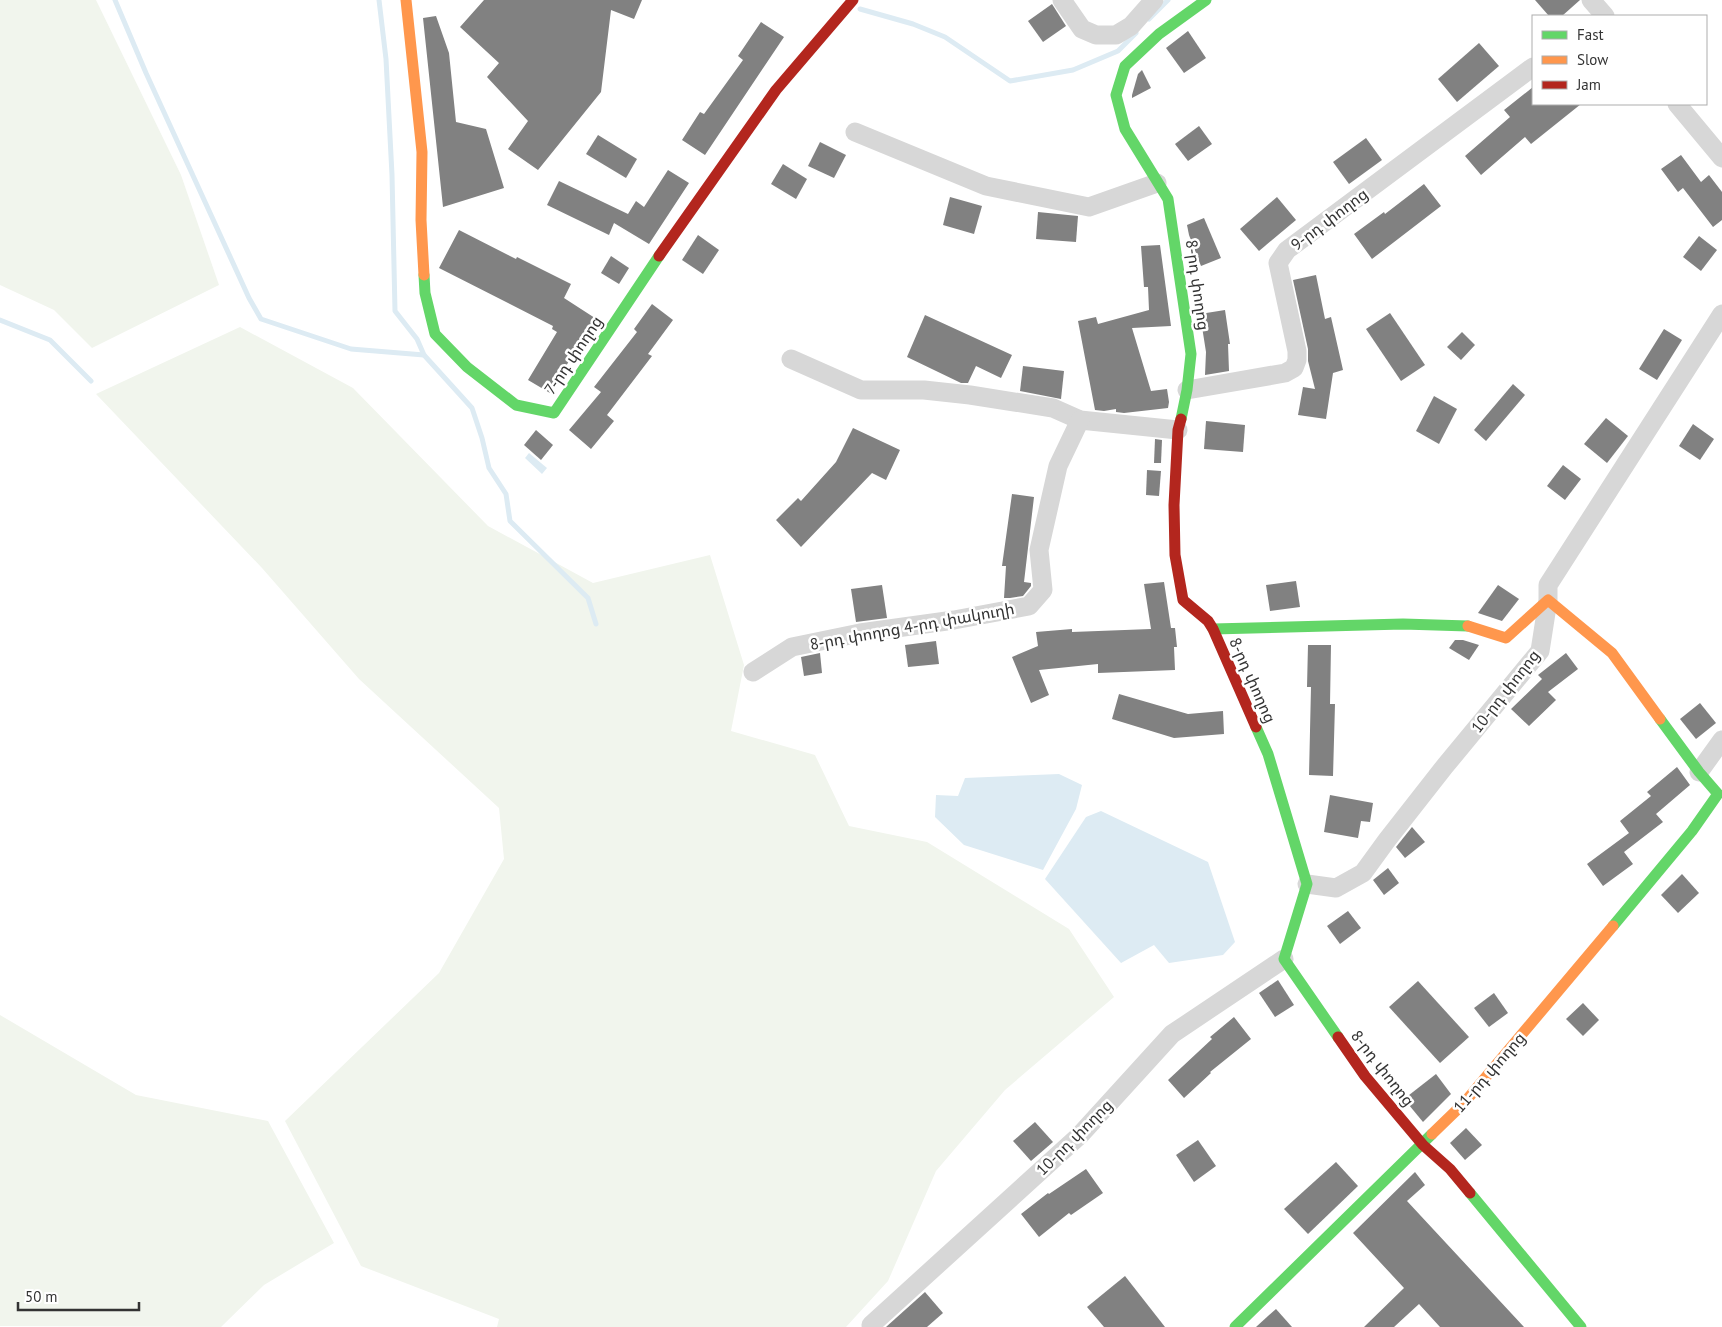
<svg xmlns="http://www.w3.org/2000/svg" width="1722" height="1327" font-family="'PT Sans','Noto Sans Armenian',sans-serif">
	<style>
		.green { fill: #f1f5ed }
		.water { fill: #ddebf3 }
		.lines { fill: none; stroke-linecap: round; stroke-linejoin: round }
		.stream { stroke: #ddebf3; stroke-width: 5 }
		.building { fill: #818181 }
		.street { stroke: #d7d7d7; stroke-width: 19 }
		.fast { stroke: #63d668; stroke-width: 11 }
		.slow { stroke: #ff974d; stroke-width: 11 }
		.jam { stroke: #b3261e; stroke-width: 11 }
		.labels { text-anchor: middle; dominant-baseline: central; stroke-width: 5; stroke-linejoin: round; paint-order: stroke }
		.street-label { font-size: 16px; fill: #333; stroke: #fff }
	</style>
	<rect width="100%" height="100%" fill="#fff"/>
	<g class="green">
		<polygon points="0,0 96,0 181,175 219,285 92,348 54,310 0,285"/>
		<polygon points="240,327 353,388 488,526 593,583 710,555 744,665 731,731 815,755 849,826 927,842 1069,929 1114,997 1005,1090 936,1171 888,1281 846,1327 497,1327 499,1319 361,1266 285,1121 439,973 504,859 499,808 359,679 262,568 96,394"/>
		<polygon points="0,1015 136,1095 268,1121 334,1243 264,1285 221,1327 0,1326"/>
	</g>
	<g class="water">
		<polygon points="529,453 547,468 542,474 525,458"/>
		<polygon points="1059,774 1082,785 1076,809 1043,870 964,845 935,817 936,795 958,796 965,778"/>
		<polygon points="1101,811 1208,862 1235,942 1223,955 1169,963 1154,945 1121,963 1045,879 1086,817"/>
	</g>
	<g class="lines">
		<g class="stream">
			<polyline points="115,0 146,73 249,298 261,319 351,349 424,355"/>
			<polyline points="379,0 386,59 392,175 395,311 417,339 424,355 472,408 482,438 489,468 506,494 510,521 588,598 596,624"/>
			<polyline points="860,9 913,24 945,37 1010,81 1073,70 1118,51 1136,33"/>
			<polyline points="1149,19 1168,0"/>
			<polyline points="0,320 50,340 91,381"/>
		</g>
	</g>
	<g class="building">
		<polygon points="484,0 642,0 634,19 611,10 601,92 538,170 508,149 528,121 487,77 499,63 460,27"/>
		<polygon points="1535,0 1580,0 1562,16 1549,16"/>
		<polygon points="1052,4 1066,26 1043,42 1028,21"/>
		<polygon points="436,16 449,53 456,122 486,129 504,188 443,207 423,18"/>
		<polygon points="761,22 784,37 705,155 682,140 700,112 704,114 743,60 738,56"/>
		<polygon points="1188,31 1206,58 1184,73 1166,48"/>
		<polygon points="1479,43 1499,66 1457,102 1438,79"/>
		<polygon points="1142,70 1151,88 1132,98 1132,95 1138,74"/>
		<polygon points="1533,87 1533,104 1581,104 1531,144 1525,137 1481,175 1465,156 1510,117 1504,110"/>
		<polygon points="1199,126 1212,144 1188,161 1175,144"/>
		<polygon points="598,135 637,159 626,178 586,154"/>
		<polygon points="1366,138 1382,160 1349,184 1333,162"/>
		<polygon points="820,142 846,155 834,178 808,166"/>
		<polygon points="1681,155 1701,182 1709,175 1722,192 1722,220 1713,227 1683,188 1678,192 1661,169"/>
		<polygon points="783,164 807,179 796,199 771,184"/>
		<polygon points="668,170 689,183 649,244 614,223 609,235 547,205 559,181 628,214 636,201 644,207"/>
		<polygon points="1424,184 1441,206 1372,259 1354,234 1384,212 1385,214"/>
		<polygon points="950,197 982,206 974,234 943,225"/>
		<polygon points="1277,197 1296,220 1259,251 1240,229"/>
		<polygon points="1038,212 1078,216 1076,242 1036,239"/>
		<polygon points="1204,218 1221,258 1201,266 1189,235 1187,225"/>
		<polygon points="459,230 516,259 517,257 571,284 564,298 598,320 580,348 578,346 550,393 528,380 557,332 552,329 553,326 439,268"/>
		<polygon points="698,235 719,250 703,274 682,260"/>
		<polygon points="1699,236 1717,250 1701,271 1683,257"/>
		<polygon points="1160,245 1171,326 1132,328 1151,391 1167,389 1169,402 1168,408 1124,413 1116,412 1116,409 1104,411 1095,410 1078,321 1096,317 1098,324 1149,310 1148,287 1144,287 1141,246"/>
		<polygon points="611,256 629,268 619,284 601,273"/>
		<polygon points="1316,275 1325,319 1331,317 1343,370 1333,373 1326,419 1298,415 1303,387 1315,389 1308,361 1308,349 1293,280"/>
		<polygon points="652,304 673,320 648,354 652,356 607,415 614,421 591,449 569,430 601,392 594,387 637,332 634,329"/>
		<polygon points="1225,310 1230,344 1228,344 1229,371 1205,375 1206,352 1200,314"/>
		<polygon points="1390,313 1425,365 1401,381 1366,329"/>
		<polygon points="925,315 1012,355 1001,378 976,366 968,383 961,383 907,357"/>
		<polygon points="1664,329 1682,340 1657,380 1639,369"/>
		<polygon points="1462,332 1475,345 1461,360 1447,347"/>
		<polygon points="1023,366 1064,371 1061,399 1020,391"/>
		<polygon points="1513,384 1525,395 1486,441 1474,430"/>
		<polygon points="1434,396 1457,409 1439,444 1416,431"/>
		<polygon points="1606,418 1628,436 1607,463 1584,444"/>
		<polygon points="1206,421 1245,425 1243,452 1204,449"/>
		<polygon points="1693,424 1714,439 1700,460 1679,446"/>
		<polygon points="853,428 900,450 886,480 872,473 801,547 776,520 798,498 801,501 836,462"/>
		<polygon points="536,430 553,445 541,460 524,445"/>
		<polygon points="1155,439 1162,440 1161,463 1154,463"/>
		<polygon points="1563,465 1581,479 1565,500 1547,486"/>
		<polygon points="1147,470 1161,471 1159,496 1146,495"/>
		<polygon points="1012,494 1034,497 1024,582 1031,583 1031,586 1023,596 1010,598 1004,598 1006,566 1002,566"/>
		<polygon points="1296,581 1300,607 1270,611 1266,585"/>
		<polygon points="1164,582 1171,628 1175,628 1177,647 1174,647 1175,670 1098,673 1098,664 1039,670 1049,695 1031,703 1012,657 1038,646 1036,632 1072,629 1072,632 1151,629 1144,584"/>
		<polygon points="882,585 887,618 856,622 851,589"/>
		<polygon points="1498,585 1519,599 1502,621 1478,613"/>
		<polygon points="1455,640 1463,640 1479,645 1469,660 1449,648"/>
		<polygon points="936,641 939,664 908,667 905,645"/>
		<polygon points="1308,645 1331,645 1330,704 1335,704 1333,776 1309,775 1311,687 1307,687"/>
		<polygon points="820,653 822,673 804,676 801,657"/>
		<polygon points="1566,653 1578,669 1548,692 1556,700 1529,726 1511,709 1542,679 1538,675"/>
		<polygon points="1119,694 1188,714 1223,711 1224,734 1174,738 1112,719"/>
		<polygon points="1700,703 1716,723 1696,739 1680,719"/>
		<polygon points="1677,767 1690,785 1656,814 1663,822 1624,852 1633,864 1603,886 1587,864 1629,833 1620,821 1651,796 1647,792"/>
		<polygon points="1330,795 1373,803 1370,822 1361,821 1358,838 1324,832"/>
		<polygon points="1412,827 1425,842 1405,858 1396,847"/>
		<polygon points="1388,868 1399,883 1384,895 1373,880"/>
		<polygon points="1682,874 1699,893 1678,913 1661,895"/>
		<polygon points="1348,911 1361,928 1340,944 1327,926"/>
		<polygon points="1278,980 1294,1005 1275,1017 1259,993"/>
		<polygon points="1418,981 1469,1037 1440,1063 1389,1007"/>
		<polygon points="1494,993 1508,1013 1489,1027 1474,1008"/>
		<polygon points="1583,1003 1599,1020 1583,1036 1566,1019"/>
		<polygon points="1234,1017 1251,1039 1210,1072 1211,1073 1184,1098 1168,1080 1212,1039 1210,1037"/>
		<polygon points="1436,1074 1451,1094 1423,1122 1404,1099"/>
		<polygon points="1035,1122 1053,1142 1031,1161 1013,1141"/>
		<polygon points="1466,1128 1482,1145 1465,1160 1450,1143"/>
		<polygon points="1198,1140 1216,1166 1194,1182 1176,1155"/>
		<polygon points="1336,1162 1358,1186 1308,1234 1284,1209"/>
		<polygon points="1086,1169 1103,1193 1071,1215 1069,1213 1039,1237 1021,1214 1048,1193 1049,1194"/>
		<polygon points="1415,1172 1425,1185 1407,1201 1524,1327 1440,1327 1419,1304 1394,1327 1364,1327 1404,1288 1353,1233"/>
		<polygon points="1125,1276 1165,1327 1104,1327 1087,1307"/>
		<polygon points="925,1292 943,1313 927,1327 886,1327"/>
		<polygon points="1276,1309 1292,1327 1256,1327 1268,1316"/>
	</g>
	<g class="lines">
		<g class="street">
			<polyline points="1062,0 1082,29 1096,35 1116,35 1131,26 1154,0"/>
			<polyline points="1591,0 1605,16"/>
			<polyline points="1677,104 1722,158"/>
			<polyline points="855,132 986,186 1089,207 1157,183"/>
			<polyline points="791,359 861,390 924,390 970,395 1053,408 1080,420 1178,430"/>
			<polyline points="1187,390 1285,373 1294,368 1297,360 1297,351 1278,263 1287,250 1533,67"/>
			<polyline points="753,672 792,647 860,633 954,620 1029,606 1043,590 1039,550 1058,466 1080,420"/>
			<polyline points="1699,772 1722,740"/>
			<polyline points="1307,884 1336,888 1363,873 1387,840 1445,766 1540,651 1548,600 1548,585 1722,314"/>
			<polyline points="871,1325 1080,1135 1172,1034 1284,959"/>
		</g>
		<g class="fast">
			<polyline points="424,275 425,293 435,334 467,367 516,405 554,413 659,256"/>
			<polyline points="1181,419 1187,390 1191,354 1168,199 1125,129 1116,95 1125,66 1159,34 1206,0"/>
			<polyline points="1213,629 1403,624 1468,626"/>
			<polyline points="1256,727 1268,754 1307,884 1284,959 1338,1037"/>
			<polyline points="1613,926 1692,831 1718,794 1699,772 1660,719"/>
			<polyline points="1470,1193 1581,1327"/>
			<polyline points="1235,1327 1432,1134"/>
		</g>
		<g class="slow">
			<polyline points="406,0 422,152 421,220 424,275"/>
			<polyline points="1468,626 1506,638 1548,600 1612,653 1660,719"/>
			<polyline points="1432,1134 1464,1103 1613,926"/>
		</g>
		<g class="jam">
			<polyline points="659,256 776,90 853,0"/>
			<polyline points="1181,419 1178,430 1174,505 1175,555 1183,600 1208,621 1213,629 1256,727"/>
			<polyline points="1338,1037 1365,1076 1423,1145 1450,1169 1470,1193"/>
		</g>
	</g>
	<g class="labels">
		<g class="street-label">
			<text transform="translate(1329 219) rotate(-37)">9-րդ փողոց</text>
			<text transform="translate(1198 285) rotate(82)">8-րդ փողոց</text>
			<text transform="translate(573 355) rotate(-56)">7-րդ փողոց</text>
			<text transform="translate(912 626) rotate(-10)">8-րդ փողոց 4-րդ փակուղի</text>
			<text transform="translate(1253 680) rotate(66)">8-րդ փողոց</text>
			<text transform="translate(1505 691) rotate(-52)">10-րդ փողոց</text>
			<text transform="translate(1383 1068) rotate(52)">8-րդ փողոց</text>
			<text transform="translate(1489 1072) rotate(-49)">11-րդ փողոց</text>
			<text transform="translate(1074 1137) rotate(-45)">10-րդ փողոց</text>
		</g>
	</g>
	<rect x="1532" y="15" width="175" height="90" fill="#ffffff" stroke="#adadad"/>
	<rect x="1542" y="31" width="25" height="8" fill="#63d668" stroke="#adadad"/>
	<text x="1577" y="40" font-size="15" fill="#333333">Fast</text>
	<rect x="1542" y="56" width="25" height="8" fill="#ff974d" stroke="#adadad"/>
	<text x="1577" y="65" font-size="15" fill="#333333">Slow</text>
	<rect x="1542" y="81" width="25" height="8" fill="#b3261e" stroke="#adadad"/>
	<text x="1577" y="90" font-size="15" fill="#333333">Jam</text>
	<path d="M18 1302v8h121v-8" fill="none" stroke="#333333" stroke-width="2.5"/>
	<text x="25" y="1302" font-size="15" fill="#333333" stroke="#ffffff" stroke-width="4" paint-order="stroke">50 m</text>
</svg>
